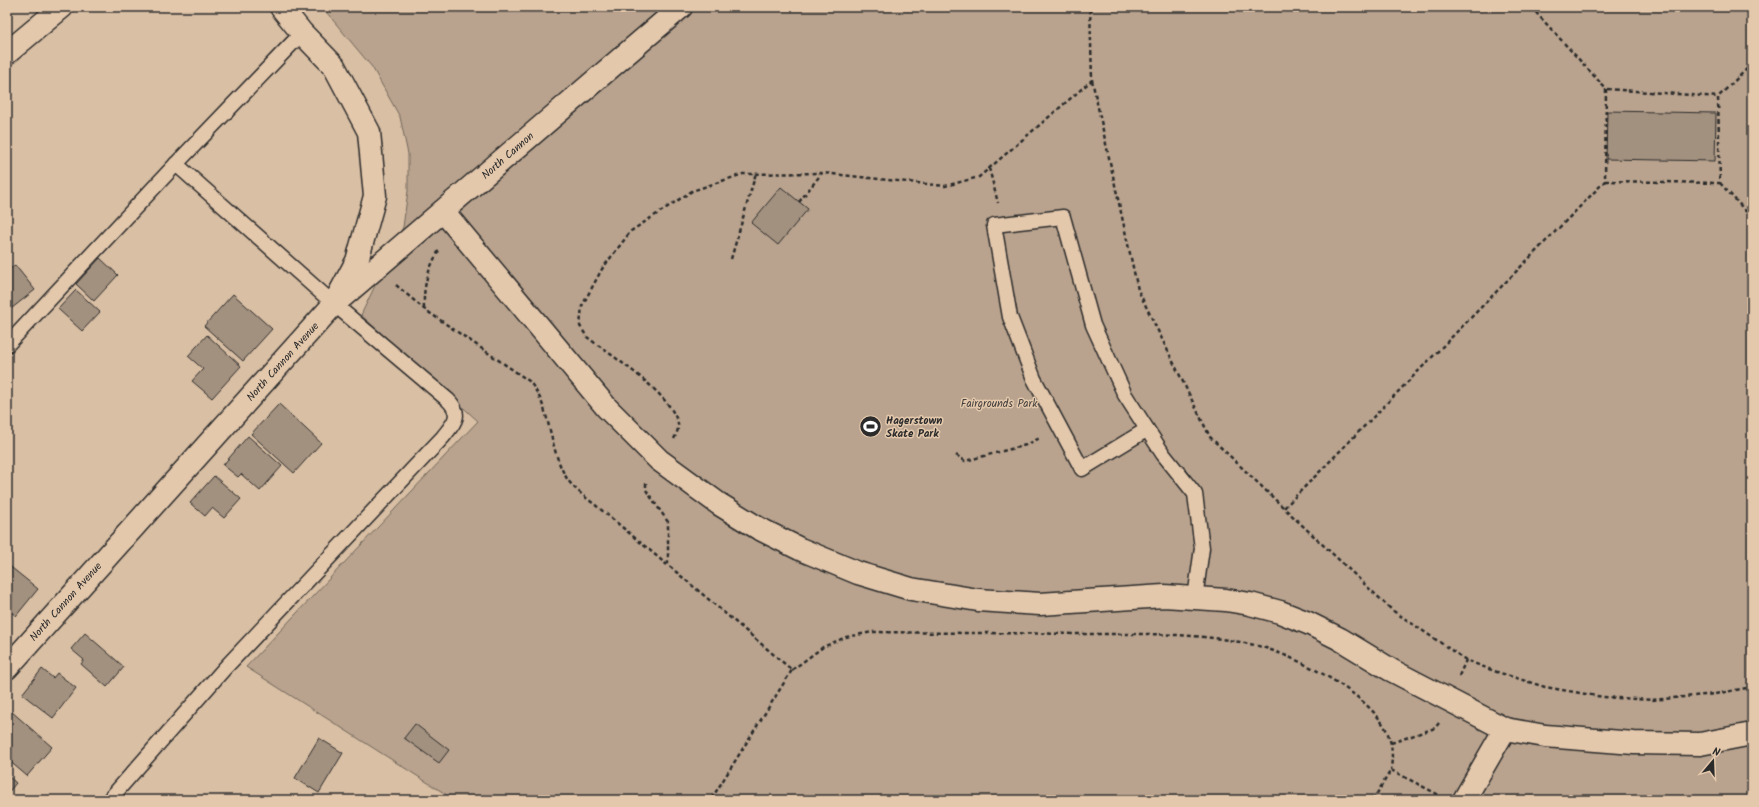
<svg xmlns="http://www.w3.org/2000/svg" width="1759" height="807" font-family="Kalam,sans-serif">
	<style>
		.green { fill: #b9a38e; stroke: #72675c }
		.building { fill: #a3917f; stroke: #2b2b2b }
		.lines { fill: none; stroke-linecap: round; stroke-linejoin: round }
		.lane-casing { stroke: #2b2b2b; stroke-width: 17 }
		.street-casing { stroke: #2b2b2b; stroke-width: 25 }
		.secondary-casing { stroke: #2b2b2b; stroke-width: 25 }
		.path { stroke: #2b2b2b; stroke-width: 2.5; stroke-dasharray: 4 3; stroke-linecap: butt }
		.lane { stroke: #e4c8ac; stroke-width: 14 }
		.street { stroke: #e4c8ac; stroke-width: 22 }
		.secondary { stroke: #e4c8ac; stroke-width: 22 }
		.labels { text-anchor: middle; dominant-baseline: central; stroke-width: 3; stroke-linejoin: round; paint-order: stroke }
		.street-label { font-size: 11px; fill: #2b2b2b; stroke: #e4c8ac }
		.park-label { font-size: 11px; fill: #403d3a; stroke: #e4c8ac }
		.poi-label { font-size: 11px; font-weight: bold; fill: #2b2b2b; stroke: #e4c8ac; text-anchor: start }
	</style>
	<rect width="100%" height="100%" fill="#d9bfa4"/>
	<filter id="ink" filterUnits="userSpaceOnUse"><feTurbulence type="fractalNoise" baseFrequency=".025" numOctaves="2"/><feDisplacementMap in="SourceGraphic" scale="8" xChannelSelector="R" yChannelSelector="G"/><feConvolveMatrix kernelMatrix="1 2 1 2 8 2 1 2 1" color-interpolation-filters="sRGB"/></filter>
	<g filter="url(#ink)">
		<polygon class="green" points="322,7 1752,7 1752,800 455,800 246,667 478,421 361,315 403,227 408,191 408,154 400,117 372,67"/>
		<g class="building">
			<polygon points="1607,111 1716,113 1715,161 1606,159"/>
			<polygon points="781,187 808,209 778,245 751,223"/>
			<polygon points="100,258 118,275 94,301 76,284"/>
			<polygon points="15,265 35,290 7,312 7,271"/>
			<polygon points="76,290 100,312 82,331 58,309"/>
			<polygon points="233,294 272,329 243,361 204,326"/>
			<polygon points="207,335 241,366 212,398 192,381 203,369 188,356"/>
			<polygon points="279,404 321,443 294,473 251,434"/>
			<polygon points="248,436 282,466 260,491 241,474 238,477 223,465"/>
			<polygon points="214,476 241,499 224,518 212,508 205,516 190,503"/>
			<polygon points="7,564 38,589 16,616 7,609"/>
			<polygon points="85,633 124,667 107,687 81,664 84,660 71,649"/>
			<polygon points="42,669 53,678 57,673 76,688 53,718 22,694"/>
			<polygon points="11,711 52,747 27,776 7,759 7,717"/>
			<polygon points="415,724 449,750 439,763 404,738"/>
			<polygon points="319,738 343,753 319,793 295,778"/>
			<polygon points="7,775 16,783 7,794"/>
		</g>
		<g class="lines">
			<defs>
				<g id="lane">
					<polyline points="7,345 176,164 302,33"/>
					<polyline points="1146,430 1082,469 1034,379 1010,317 994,225 1063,217 1093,325 1125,395 1163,454 1195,494 1202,548 1195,598"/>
					<path d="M109 800 224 669 443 437C454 423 463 415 448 400L334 304 176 164"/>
				</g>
				<g id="street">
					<polyline points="443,211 607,408 659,460 719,504 758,528 800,549 858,573 911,589 978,600 1040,604 1164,596 1226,600 1250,604 1280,612 1308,623 1340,639 1391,670 1505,729 1545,736 1634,743 1700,744 1752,734"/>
					<polyline points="334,304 681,7"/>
					<polyline points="1464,800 1505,729"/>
				</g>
				<g id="secondary">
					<polyline points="7,53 62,7"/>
					<polyline points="7,668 334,304 357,261 375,196 369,132 334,66 302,33 281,7"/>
				</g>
			</defs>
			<use href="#lane" class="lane-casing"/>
			<use href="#street" class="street-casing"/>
			<use href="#secondary" class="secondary-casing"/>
			<g class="path">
				<polyline points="1531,7 1606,89 1718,97"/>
				<polyline points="1092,80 1138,290 1210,437 1284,508"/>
				<polyline points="1606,89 1605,181 1284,508 1392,610 1466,660 1494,671 1545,687 1603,697 1652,700 1715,694 1752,687"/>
				<polyline points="989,168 998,203"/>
				<polyline points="1605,181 1720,183 1718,97 1752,64"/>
				<polyline points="1720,183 1752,218"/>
				<polyline points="799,202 822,173"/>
				<polyline points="731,259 756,173"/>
				<path d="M396 285 424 309 529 381C552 408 548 447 566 477 573 489 588 499 599 508 622 527 645 546 667 565"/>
				<path d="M424 308C423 286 428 268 440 249"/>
				<path d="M674 439C676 435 679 429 678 424 671 393 613 357 587 337L580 326 582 306 602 269 631 231 692 191 743 174 823 173 945 186 979 177 1092 80 1090 7"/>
				<polyline points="956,455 965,461 1026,445 1040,438"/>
				<polyline points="646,483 646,490 668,522 668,565 792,670 712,798 715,800"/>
				<path d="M792 670 823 647 846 637 873 632C941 633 1010 633 1078 634 1136 634 1193 632 1250 644 1290 652 1377 696 1389 737 1393 748 1392 759 1391 770"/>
				<polyline points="1459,676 1466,660"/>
				<polyline points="1391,743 1435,728 1439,723"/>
				<polyline points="1373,800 1391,770 1439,795"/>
			</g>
			<use href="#lane" class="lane"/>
			<use href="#street" class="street"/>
			<use href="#secondary" class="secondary"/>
		</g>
	</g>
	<defs>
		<symbol id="stadium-disc" viewBox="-11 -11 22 22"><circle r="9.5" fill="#2b2b2b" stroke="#e4c8ac"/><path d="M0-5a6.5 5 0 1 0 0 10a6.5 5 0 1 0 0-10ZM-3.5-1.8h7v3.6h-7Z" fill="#fff"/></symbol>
	</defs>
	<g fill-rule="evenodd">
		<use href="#stadium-disc" x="858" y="414" width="25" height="25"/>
	</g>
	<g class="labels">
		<g class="street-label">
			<text transform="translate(508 156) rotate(-41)">North Cannon</text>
			<text transform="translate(283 362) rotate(-48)">North Cannon Avenue</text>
			<text transform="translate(66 602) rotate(-48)">North Cannon Avenue</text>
		</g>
		<g class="park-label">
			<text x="999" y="404">Fairgrounds Park</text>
		</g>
		<g class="poi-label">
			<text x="886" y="421">Hagerstown<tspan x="886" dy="13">Skate Park</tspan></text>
		</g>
	</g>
	<rect width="1759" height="807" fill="none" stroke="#e4c8ac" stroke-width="24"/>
	<rect x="12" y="12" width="1735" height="783" fill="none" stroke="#2b2b2b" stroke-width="1.5" filter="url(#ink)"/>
	<g transform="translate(1713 761) rotate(19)" stroke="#e4c8ac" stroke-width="3" paint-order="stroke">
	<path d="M0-3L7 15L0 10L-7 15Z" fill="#2b2b2b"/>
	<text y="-6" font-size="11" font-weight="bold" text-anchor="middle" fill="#2b2b2b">N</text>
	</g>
</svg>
